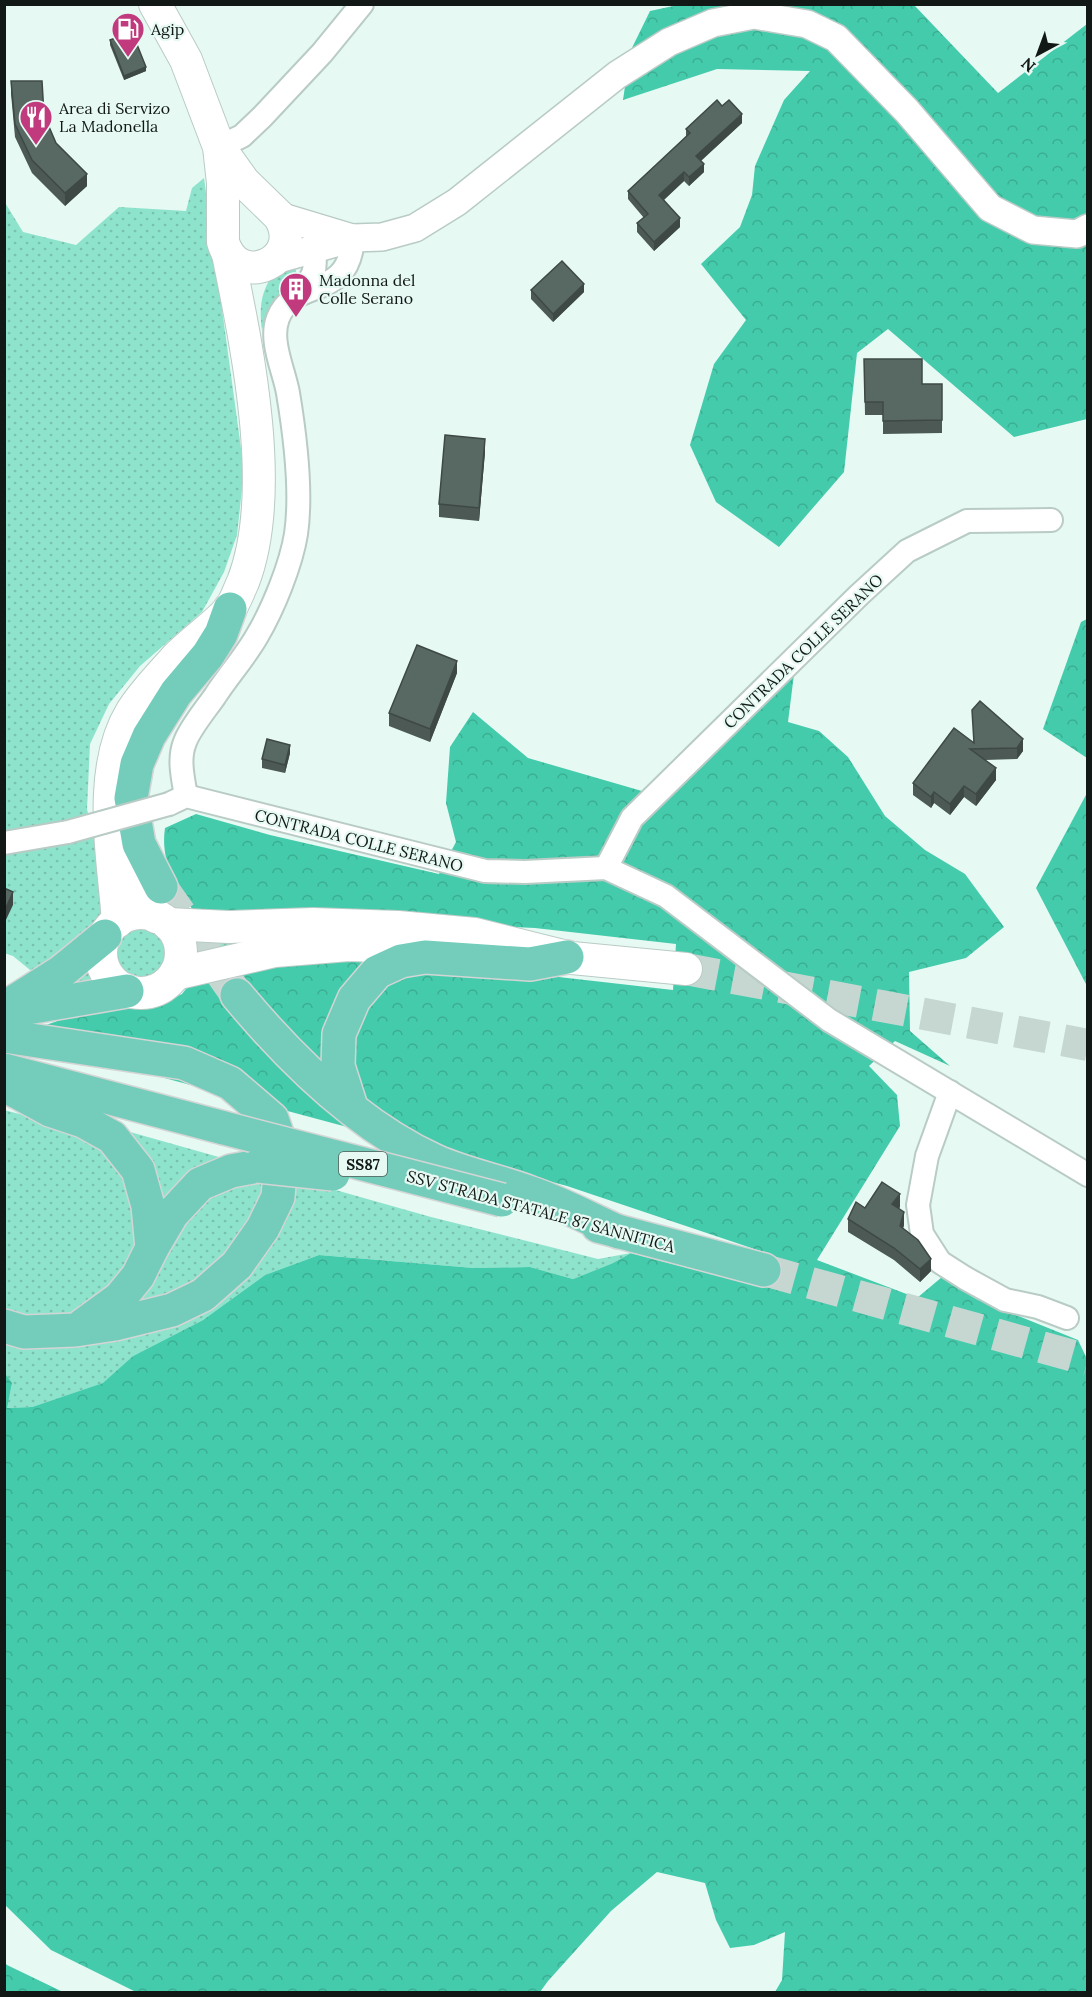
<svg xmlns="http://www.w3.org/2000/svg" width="1092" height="1997" font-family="Lora,serif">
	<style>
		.grass { fill: url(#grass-dots) }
		.forest { fill: url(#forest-crowns) }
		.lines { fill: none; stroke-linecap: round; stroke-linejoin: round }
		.secondary-tunnel { stroke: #c6d7d2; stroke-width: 32; stroke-dasharray: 32 16; stroke-linecap: butt }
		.primary-tunnel { stroke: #c6d7d2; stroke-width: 33; stroke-dasharray: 33 16; stroke-linecap: butt }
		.minor-casing { stroke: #b9cbc5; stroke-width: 26 }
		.tertiary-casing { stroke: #b9cbc5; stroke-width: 30 }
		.secondary-casing { stroke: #b9cbc5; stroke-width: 34 }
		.primary-casing { stroke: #d4d5d5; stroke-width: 36 }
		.minor { stroke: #fff; stroke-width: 22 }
		.tertiary { stroke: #fff; stroke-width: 27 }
		.secondary { stroke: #fff; stroke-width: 32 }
		.primary { stroke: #74cdbb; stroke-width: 33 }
		.minor-bridge-casing { stroke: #b9cbc5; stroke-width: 26; stroke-linecap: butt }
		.primary-bridge-casing { stroke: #d4d5d5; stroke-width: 36; stroke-linecap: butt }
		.minor-bridge { stroke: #fff; stroke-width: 22 }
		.primary-bridge { stroke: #74cdbb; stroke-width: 33 }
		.wall { fill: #4c5955 }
		.shaded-wall { fill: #3e4945 }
		.building { fill: #586863; stroke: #3e4945; stroke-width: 1.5 }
		.labels { text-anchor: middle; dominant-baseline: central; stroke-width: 4.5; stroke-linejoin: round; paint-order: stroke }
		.shield { fill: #e6f9f3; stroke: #515c58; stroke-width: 1.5 }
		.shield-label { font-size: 15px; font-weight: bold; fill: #111816 }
		.poi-label { font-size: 16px; fill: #111816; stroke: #e6f9f3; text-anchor: start }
		.street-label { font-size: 16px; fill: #111816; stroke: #e6f9f3 }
	</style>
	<defs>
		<pattern id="grass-dots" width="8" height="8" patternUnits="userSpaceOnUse" patternTransform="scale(1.5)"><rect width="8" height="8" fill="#8de3cb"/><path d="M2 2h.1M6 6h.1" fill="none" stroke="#79c2ae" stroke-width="1.8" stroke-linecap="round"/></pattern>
		<pattern id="forest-crowns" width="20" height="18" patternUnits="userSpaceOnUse" patternTransform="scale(1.5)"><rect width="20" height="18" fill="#44cbab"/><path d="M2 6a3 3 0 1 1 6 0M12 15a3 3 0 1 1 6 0" fill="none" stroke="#3bae92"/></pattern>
	</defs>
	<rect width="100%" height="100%" fill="#e6f9f3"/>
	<g class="grass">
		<polygon points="204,178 244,470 237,535 224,572 202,612 140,666 109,704 90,744 87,809 106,892 102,917 85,936 35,974 13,956 4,953 4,201 23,232 76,245 119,207 186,211 192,188"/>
		<path d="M295 265C300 285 284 290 273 304 267 311 265 321 262 330 259 305 261 292 275 271Z"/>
		<circle cx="141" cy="953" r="29"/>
		<polygon points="273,932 186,964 187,954 185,939"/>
		<path d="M94 954C96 968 99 976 109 987L26 1003Z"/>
		<polygon points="4,1110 35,1118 123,1130 431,1217 598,1259 631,1253 613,1263 573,1279 530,1267 474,1268 319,1255 265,1275 203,1320 133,1356 104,1383 32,1407 6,1408 12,1384 4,1372"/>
	</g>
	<g class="forest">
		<polygon points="678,5 914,5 998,93 1087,24 1087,419 1014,437 888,329 857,353 844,472 779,547 716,502 690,445 714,364 746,320 701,264 740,227 752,195 755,166 784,100 810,71 717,69 623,100 630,52 650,11"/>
		<polygon points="1087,619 1087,758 1043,729 1081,622"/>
		<path d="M794 674 788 722 819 731 848 757 885 816 925 850 965 874 1004 927 966 958 909 972 910 1031 950 1066 895 1041 869 1066 897 1095 900 1126 817 1260 917 1298 942 1277 976 1299 1078 1340 1087 1359V1992H775L782 1980 785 1932 754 1945 730 1948 716 1920 705 1883 657 1872 611 1911 548 1981 540 1992H136L51 1950 5 1905 4 1372 12 1383 7 1408 32 1407 103 1383 133 1356 203 1320 265 1275 319 1255 474 1268 530 1267 573 1279 613 1263 631 1253 753 1285 770 1283 772 1255 567 1186 56 1049 40 1027 104 1005 148 1008 163 1003 182 994 189 985 339 952 673 990 676 944 535 928 194 912C176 884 160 862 165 828L196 814 270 835 439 874 456 842 446 803 450 747 473 712 528 758 666 798Z"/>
		<polygon points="1087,793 1087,986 1036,888"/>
		<polygon points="5,1963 7,1965 63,1992 5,1992"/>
	</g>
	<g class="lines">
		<g class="secondary-tunnel">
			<polyline points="686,969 1088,1045"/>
			<polyline points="764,1270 1088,1360"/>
		</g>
		<polyline class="primary-tunnel" points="161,887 237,995"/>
		<defs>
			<g id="minor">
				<polyline points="219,147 242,136 262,117 322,53 362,4"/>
				<path d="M299 294C313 277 318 271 313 248"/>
				<path d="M186 796C183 778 178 759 185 742 190 728 206 709 215 696 228 676 245 657 257 636 273 609 291 565 296 534 302 493 295 435 288 393 284 370 269 341 278 318 295 275 349 303 353 238"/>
				<polyline points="169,804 186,796 485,871 525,872 606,868 666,896 829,1020 1088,1175"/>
				<polyline points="4,843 68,832"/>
				<polyline points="606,868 632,818 859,595 907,551 967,521 1051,520"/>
				<polyline points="950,1092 927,1156 918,1205 922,1234 940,1262 965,1278 1005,1300 1038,1307 1067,1318"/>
			</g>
			<g id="tertiary">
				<polyline points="279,216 352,238"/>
				<polyline points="275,260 353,238 382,237 415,228 457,202 617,75 669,42 713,23 754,15 807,24 836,38 907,111 990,208 1033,230 1077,234 1088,228"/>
			</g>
			<g id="secondary">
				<path d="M155 4 186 60 219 147 244 182 279 216C307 260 238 292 223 242V183L219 147"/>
				<polyline points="118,847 133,877 156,917"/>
				<circle cx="141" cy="953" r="40"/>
				<path d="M118 921C113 856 96 769 132 711 144 692 160 676 175 659 192 641 213 628 229 610 235 603 239 590 243 582 278 492 247 347 228 254"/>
				<polyline points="168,924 229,927 313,924 398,927 475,934 563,956"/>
				<polyline points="541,955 686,969"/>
				<polyline points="175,974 275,951 349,945 435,948"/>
			</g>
			<g id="primary">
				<polyline points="161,887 139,844 131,798 137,764 149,736 176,693 208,655 221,634 230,609"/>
				<path d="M237 995C291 1060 358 1126 435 1161 466 1175 500 1181 531 1193 561 1203 590 1219 619 1232"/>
				<polyline points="9,1005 61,972 105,936"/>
				<polyline points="4,1012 127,991"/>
				<polyline points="4,1036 184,1063 230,1083 272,1119 282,1148 278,1197 263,1228 237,1265 203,1295 172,1310 115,1324 75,1330 24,1332 4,1326"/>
				<polyline points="4,1070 224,1128"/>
				<polyline points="4,1085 50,1110 83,1121 112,1137 138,1170 148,1206 152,1248"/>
				<polyline points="351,1107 338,1066 339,1034 354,999 377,972 401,961 425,957 530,964 567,957"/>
				<polyline points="598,1226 764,1270"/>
				<polyline points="83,1325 120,1298 138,1276 152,1248 172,1214 200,1184 231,1171 258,1166"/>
			</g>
		</defs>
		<use href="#minor" class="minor-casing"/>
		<use href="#tertiary" class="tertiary-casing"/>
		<use href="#secondary" class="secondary-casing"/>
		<use href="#primary" class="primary-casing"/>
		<use href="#minor" class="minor"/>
		<use href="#tertiary" class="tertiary"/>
		<use href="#secondary" class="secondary"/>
		<use href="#primary" class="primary"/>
		<defs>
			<polyline id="minor-bridge" points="68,832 169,804"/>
			<g id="primary-bridge">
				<polyline points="224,1128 502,1200"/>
				<polyline points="258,1166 333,1174"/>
			</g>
		</defs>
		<use href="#minor-bridge" class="minor-bridge-casing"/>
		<use href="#primary-bridge" class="primary-bridge-casing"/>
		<use href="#minor-bridge" class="minor-bridge"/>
		<use href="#primary-bridge" class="primary-bridge"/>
	</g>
	<g class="wall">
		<polygon points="110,40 146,71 124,80 110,45"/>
		<polygon points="11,81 44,115 56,143 87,186 65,206 32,173 15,137 11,94"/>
		<polygon points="722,106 742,123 701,161 704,172 689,186 684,181 664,200 680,227 654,251 637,232 637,223 644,218 628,199 628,191 686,137 686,129"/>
		<polygon points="531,290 584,292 553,322 531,299"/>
		<polygon points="864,359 922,384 942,384 942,433 883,434 883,415 865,415"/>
		<polygon points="485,452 479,521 439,517 439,504"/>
		<polygon points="457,673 430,742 389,726 389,713"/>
		<polygon points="972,710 1023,751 1017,759 985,760 996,780 976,806 964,797 950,815 934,803 931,808 913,795 913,783 974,742"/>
		<polygon points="290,753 285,773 262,768 262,759"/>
		<polygon points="900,1207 899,1208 904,1225 903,1228 931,1271 920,1282 894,1260 848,1232 848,1219 865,1208"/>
	</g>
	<g class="shaded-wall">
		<polygon points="146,67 146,71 124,80 124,76"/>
		<polygon points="742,114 742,123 696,165 696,156"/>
		<polygon points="704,164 704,172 689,186 689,177"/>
		<polygon points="684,172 684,181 659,204 659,195"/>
		<polygon points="87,174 87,186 65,206 65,193"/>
		<polygon points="680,218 680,227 654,251 654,242"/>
		<polygon points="584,284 584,292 553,322 553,314"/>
		<polygon points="485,439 485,452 479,521 479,508"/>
		<polygon points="457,661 457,673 430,742 430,729"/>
		<polygon points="1023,739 1023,751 1017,759 1017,748"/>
		<polygon points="290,745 290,753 285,773 285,765"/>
		<polygon points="996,768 996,780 976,806 976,794"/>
		<polygon points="964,786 964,797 950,815 950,804"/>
		<polygon points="934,792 934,803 931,808 931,797"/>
		<polygon points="13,892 13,905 4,924 4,912"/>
		<polygon points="900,1194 900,1207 892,1217 892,1204"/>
		<polygon points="904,1212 904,1225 900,1239 900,1226"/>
		<polygon points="931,1259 931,1271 920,1282 920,1269"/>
	</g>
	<g class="building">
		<polygon points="132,32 146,67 124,76 110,40"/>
		<polygon points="11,81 42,81 44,115 56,143 87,174 65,193 32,160 15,124"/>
		<polygon points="717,100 722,106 729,100 742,114 696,156 704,164 689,177 684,172 659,195 680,218 654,242 637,223 648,214 628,191 690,133 686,129"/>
		<polygon points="562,261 584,284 553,314 531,290"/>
		<polygon points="864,359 922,359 922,384 942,384 942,420 883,421 883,402 865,402"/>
		<polygon points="445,435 485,439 479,508 439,504"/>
		<polygon points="417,645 457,661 430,729 389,713"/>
		<polygon points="980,701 1023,739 1017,748 970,749 996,768 976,794 964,786 950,804 934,792 931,797 913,783 954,728 974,743 972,710"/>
		<polygon points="267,739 290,745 285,765 262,759"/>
		<polygon points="4,888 13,892 4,912"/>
		<polygon points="882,1182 900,1194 892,1204 904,1212 900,1226 918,1240 931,1259 920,1269 894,1248 848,1219 856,1202 865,1208"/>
	</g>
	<defs>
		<symbol id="fuel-pin" viewBox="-11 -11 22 30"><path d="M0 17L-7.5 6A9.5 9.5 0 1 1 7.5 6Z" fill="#c03a7d" stroke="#e6f9f3"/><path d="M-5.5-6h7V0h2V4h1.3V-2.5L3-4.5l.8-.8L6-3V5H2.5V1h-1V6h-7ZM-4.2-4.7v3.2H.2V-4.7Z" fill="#fff"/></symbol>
		<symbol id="restaurant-pin" viewBox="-11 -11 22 30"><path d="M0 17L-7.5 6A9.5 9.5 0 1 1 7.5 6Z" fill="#c03a7d" stroke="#e6f9f3"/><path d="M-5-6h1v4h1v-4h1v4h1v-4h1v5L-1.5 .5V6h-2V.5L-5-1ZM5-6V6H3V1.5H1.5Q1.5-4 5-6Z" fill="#fff"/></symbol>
		<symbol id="building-pin" viewBox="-11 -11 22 30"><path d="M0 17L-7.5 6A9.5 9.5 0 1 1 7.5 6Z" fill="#c03a7d" stroke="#e6f9f3"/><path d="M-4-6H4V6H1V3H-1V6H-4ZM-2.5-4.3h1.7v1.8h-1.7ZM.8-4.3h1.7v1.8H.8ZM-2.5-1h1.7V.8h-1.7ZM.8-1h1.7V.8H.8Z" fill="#fff"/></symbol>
	</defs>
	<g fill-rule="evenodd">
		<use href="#fuel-pin" x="109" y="10" width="38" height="52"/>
		<use href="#restaurant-pin" x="17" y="98" width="38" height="52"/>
		<use href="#building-pin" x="277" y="270" width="38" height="52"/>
	</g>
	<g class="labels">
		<rect class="shield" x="339" y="1152" width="48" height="24" rx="4.5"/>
		<g class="shield-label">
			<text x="363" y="1164">SS87</text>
		</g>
		<g class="poi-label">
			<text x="151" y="29">Agip</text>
			<text x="59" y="108">Area di Servizo<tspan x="59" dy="18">La Madonella</tspan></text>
			<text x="319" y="280">Madonna del<tspan x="319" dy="18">Colle Serano</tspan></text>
		</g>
		<g class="street-label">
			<text transform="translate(803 651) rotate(-44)">CONTRADA COLLE SERANO</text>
			<text transform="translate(359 840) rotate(14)">CONTRADA COLLE SERANO</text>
			<text transform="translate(541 1211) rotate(15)">SSV STRADA STATALE 87 SANNITICA</text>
		</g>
	</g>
	<rect width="1092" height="1997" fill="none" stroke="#111816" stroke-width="12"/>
	<g transform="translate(1038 54) rotate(221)" stroke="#e6f9f3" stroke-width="4.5" paint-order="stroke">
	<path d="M0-4.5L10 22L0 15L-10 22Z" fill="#111816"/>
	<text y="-9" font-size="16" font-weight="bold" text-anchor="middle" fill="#111816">N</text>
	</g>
</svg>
